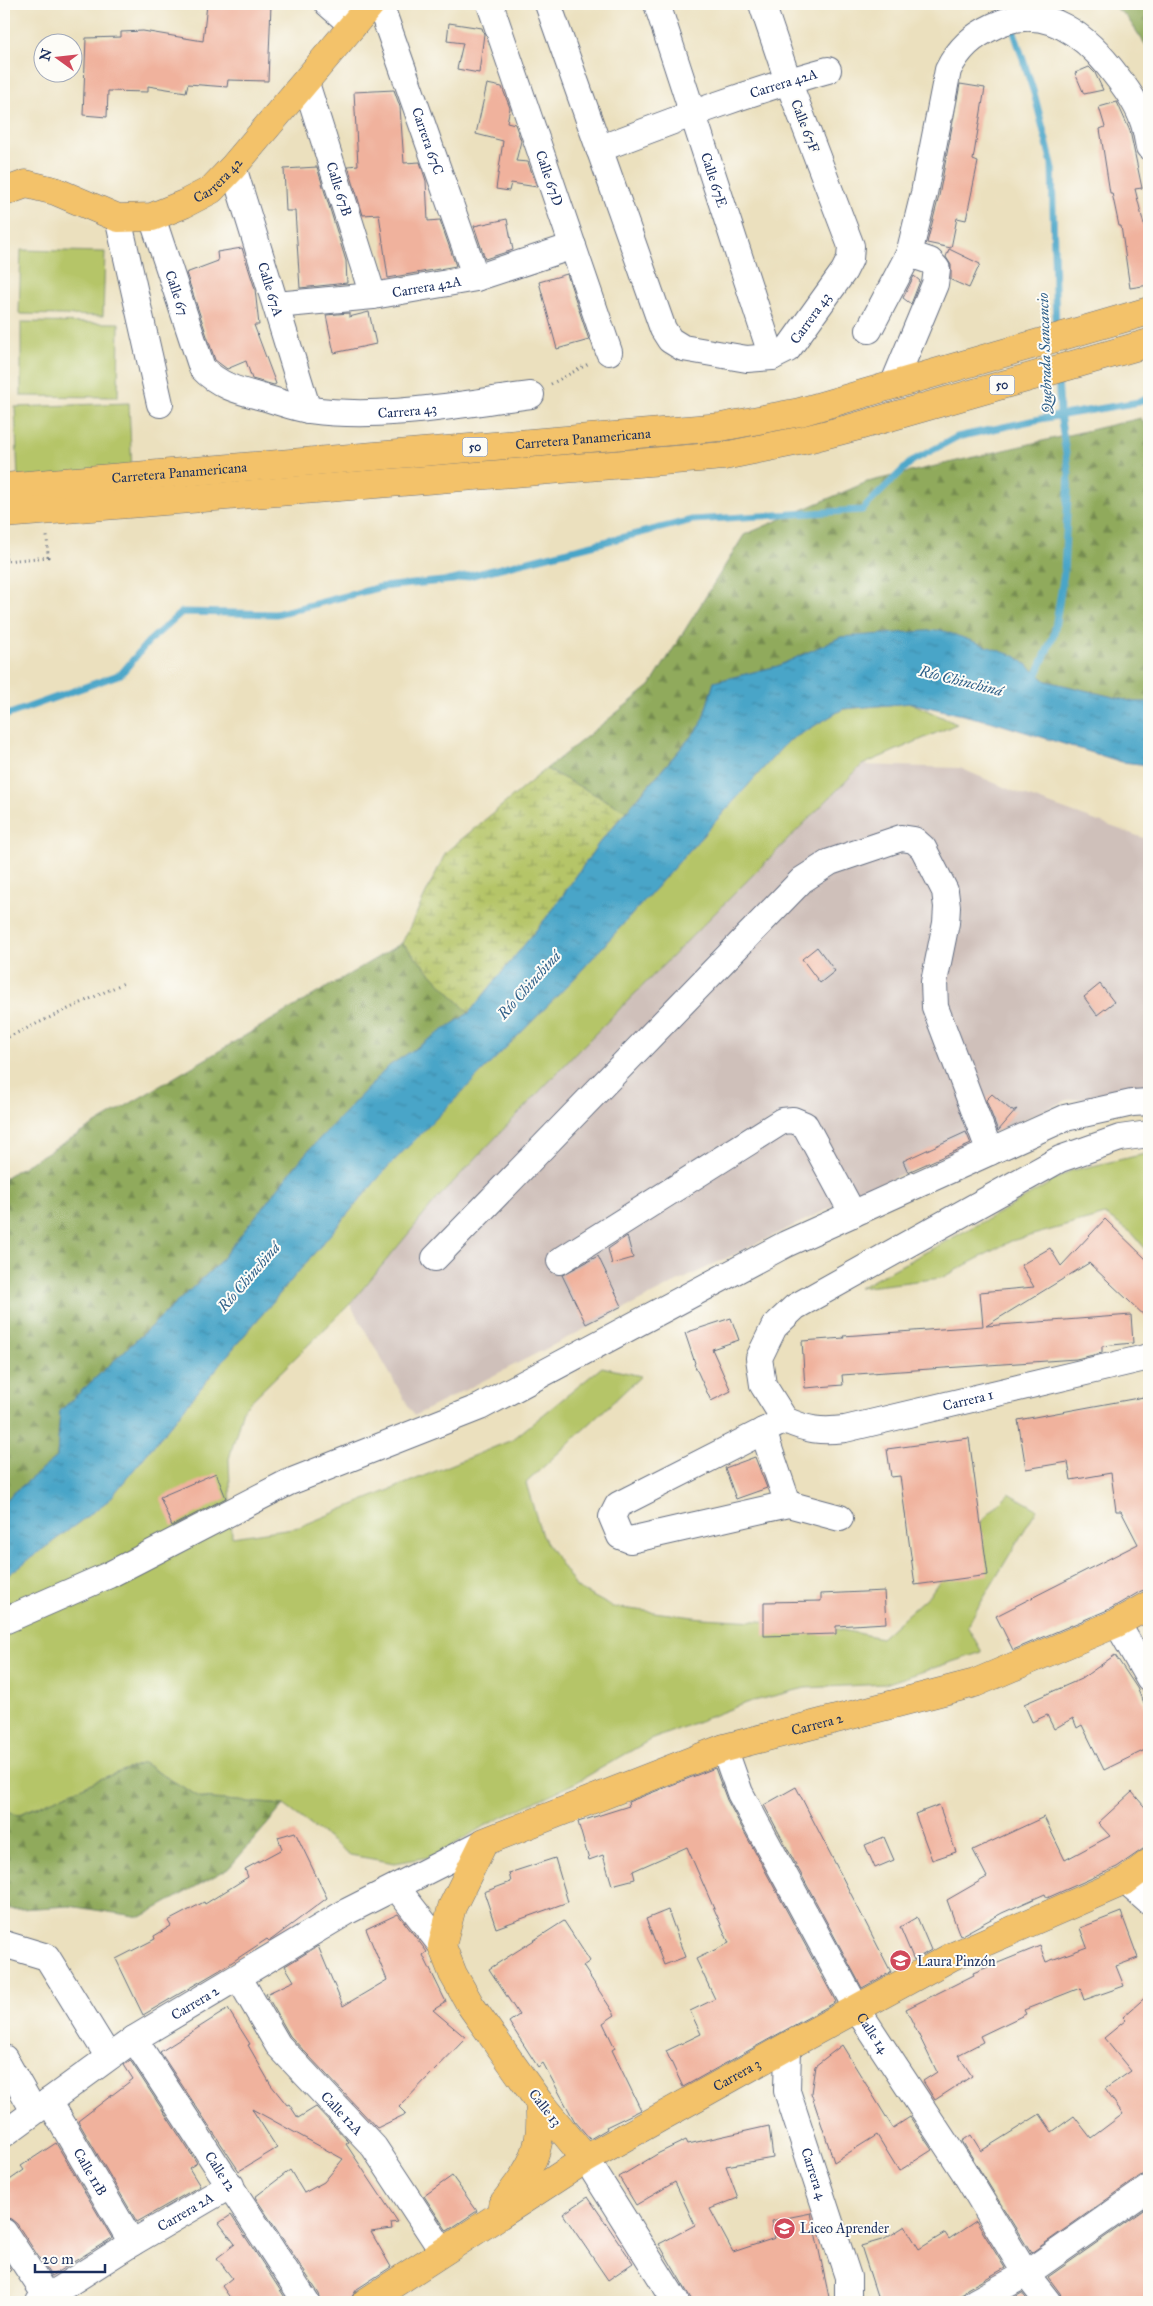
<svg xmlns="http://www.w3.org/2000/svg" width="1153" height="2306" font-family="'IM FELL Great Primer',serif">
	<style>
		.industrial { fill: #cfc0ba }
		.grass { fill: #b5c568; stroke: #687a63 }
		.forest { fill: url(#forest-firs); stroke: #566c5d }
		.wetland { fill: url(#wetland-marsh); stroke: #687a63 }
		.water { fill: url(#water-ripples); stroke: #326a93 }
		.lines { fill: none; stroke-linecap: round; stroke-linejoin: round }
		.stream { stroke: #49a5c8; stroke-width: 7 }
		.building { fill: #f0b29d }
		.minor-casing { stroke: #646d80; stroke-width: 28 }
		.major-casing { stroke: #646d80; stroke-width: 29 }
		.highway-casing { stroke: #646d80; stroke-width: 29 }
		.path { stroke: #646d80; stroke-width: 3; stroke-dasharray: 1 4; stroke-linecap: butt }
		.minor { stroke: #fff; stroke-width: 26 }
		.major { stroke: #f3c26a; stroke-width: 28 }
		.highway { stroke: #f3c26a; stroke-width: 28 }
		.labels { text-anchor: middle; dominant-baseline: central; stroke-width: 4; stroke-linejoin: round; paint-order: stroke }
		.shield { fill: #fdfcf7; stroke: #5f6c8c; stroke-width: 1 }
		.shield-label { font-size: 12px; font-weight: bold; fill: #1b2f5e }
		.street-label { font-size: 14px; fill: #1b2f5e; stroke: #fdfcf7 }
		.poi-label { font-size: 14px; fill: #1b2f5e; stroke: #fdfcf7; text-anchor: start }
		.water-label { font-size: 15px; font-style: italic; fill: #2d5e88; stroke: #fdfcf7 }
	</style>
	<defs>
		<pattern id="forest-firs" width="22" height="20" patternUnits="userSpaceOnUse" patternTransform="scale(1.25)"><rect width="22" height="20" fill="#90aa5c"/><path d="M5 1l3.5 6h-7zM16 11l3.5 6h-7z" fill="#758b4f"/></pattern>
		<pattern id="wetland-marsh" width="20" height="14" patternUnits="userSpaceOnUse" patternTransform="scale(1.25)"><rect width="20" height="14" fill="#b5c568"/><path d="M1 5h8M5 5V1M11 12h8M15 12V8" fill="none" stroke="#92a059"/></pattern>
		<pattern id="water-ripples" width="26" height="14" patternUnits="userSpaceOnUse" patternTransform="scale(1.25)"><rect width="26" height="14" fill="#49a5c8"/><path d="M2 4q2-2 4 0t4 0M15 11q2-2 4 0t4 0" fill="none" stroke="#3c87a6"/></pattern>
	</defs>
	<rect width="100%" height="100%" fill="#fdfcf7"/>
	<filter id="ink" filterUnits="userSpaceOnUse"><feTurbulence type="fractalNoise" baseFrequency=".02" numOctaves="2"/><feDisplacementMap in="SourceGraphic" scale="10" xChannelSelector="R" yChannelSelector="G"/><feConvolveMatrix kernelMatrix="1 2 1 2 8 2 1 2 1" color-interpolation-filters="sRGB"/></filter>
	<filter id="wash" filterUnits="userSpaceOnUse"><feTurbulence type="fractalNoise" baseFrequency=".0096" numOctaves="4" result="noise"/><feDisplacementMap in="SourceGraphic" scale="20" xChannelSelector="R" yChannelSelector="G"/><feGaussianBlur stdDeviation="1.12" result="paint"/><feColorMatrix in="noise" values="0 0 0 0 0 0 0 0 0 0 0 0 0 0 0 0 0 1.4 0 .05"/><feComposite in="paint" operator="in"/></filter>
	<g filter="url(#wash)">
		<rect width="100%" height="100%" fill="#ebe0be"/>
		<polygon class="industrial" points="862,765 960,768 1013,791 1149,840 1149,1093 1067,1100 878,1185 669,1286 414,1416 350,1304 438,1198 578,1051"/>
		<g class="grass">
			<polygon points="21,250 105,252 103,316 19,314"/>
			<polygon points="21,322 119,323 118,397 21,396"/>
			<polygon points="129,403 132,474 18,478 15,407"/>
			<polygon points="911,703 957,724 862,765 578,1051 438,1198 350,1304 243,1409 229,1459 232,1537 299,1527 512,1440 602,1367 641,1376 526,1483 542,1536 577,1588 613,1607 702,1618 812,1624 881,1638 931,1593 979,1524 1009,1493 1037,1509 967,1626 982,1652 885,1684 805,1688 746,1703 650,1740 577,1782 484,1826 435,1856 395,1863 350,1855 284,1805 201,1798 143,1763 103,1778 18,1815 4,1812 4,1578 109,1500 236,1345 386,1169 571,982 787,742 843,709"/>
			<polygon points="1145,1154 1149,1158 1149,1253 1132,1233 1105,1215 1011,1241 941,1278 859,1288 1006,1209 1070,1171"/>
		</g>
		<g class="forest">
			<polygon points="1110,4 1149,4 1149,50 1126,16"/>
			<polygon points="1141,418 1149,433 1149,702 1134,702 1046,681 1017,657 841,637 778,666 714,682 701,725 626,811 546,769 650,686 744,535 867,482"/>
			<polygon points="402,943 469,1013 389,1066 306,1153 217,1265 60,1411 57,1457 4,1501 4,1178"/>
			<polygon points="143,1763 201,1798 284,1805 229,1868 141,1917 69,1906 4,1910 4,1812 18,1815 103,1778"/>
		</g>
		<polygon class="wetland" points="546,769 626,811 599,843 554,908 469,1013 402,943 446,852"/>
		<polygon class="water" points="941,630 1017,657 1046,681 1134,702 1149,702 1149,765 1122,762 993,722 911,703 843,709 787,742 571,982 386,1169 236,1345 109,1500 4,1578 4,1501 57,1457 60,1411 217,1265 306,1153 389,1066 469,1013 554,908 599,843 701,725 714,682 778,666 841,637"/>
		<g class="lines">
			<g class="stream">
				<polyline points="1012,26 1034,93 1052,164 1056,332"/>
				<polyline points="1034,681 1054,634 1064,573 1069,473 1060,414 1058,375"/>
				<polyline points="4,716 121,674 148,642 182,612 276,614 381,587 453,580 692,520 862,510 912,461 957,437 1040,419 1139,402 1149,398"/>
			</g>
		</g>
		<g id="blocks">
			<g class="building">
				<polygon points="207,4 271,4 268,81 228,80 227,87 188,84 186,92 148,86 148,92 108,91 107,117 83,115 86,38 121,37 121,32 143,31 203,41"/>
				<polygon points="449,23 482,28 484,34 479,73 457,69 463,43 447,41"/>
				<polygon points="1089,67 1095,73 1103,90 1084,94 1075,73"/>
				<polygon points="487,84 502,87 510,108 507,122 515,124 521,141 516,161 528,162 537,187 511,183 509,191 496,189 503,141 476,134"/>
				<polygon points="960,84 985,88 973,160 978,162 966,220 957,218 951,248 927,243 939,196"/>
				<polygon points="394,90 400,107 404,163 420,162 426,181 428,221 440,220 456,266 388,278 379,214 363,215 348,166 358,165 354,92"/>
				<polygon points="1117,102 1130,131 1142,188 1135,189 1144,225 1149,224 1149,285 1130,288 1121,226 1119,226 1112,193 1110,193 1100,129 1105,127 1099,107"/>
				<polygon points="317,167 346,261 347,283 300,288 295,211 286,211 284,169"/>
				<polygon points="507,219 513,250 485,259 474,226"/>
				<polygon points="242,248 255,289 259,325 254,325 276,384 274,385 252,379 246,361 227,369 215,360 186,273 218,261 217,252"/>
				<polygon points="949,249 980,264 969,288 951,280 951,265 946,257"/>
				<polygon points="567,274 589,340 557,349 539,282"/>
				<polygon points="914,276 920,281 911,304 903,298"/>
				<polygon points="369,312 376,344 334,353 326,315 349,313 349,317"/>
				<polygon points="817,947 835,971 820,983 802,959"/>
				<polygon points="1100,984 1114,1002 1097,1015 1084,997"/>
				<polygon points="992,1094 1012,1111 1017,1109 998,1131 986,1100"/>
				<polygon points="966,1132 971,1144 908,1172 903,1161"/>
				<polygon points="1105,1219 1149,1262 1149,1320 1089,1263 986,1326 1131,1315 1133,1343 1102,1346 1102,1353 1076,1359 842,1375 843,1385 805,1388 802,1341 844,1338 843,1336 983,1326 980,1292 1034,1287 1021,1265 1050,1248 1061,1266"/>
				<polygon points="627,1236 633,1258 612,1264 608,1249"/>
				<polygon points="598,1256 622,1306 586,1324 562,1275"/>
				<polygon points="731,1318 739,1340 712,1349 731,1391 711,1401 694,1364 695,1363 685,1333"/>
				<polygon points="1149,1396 1149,1589 1141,1591 1110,1609 1013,1650 996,1616 1138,1544 1121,1511 1116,1511 1111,1473 1071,1480 1068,1462 1026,1469 1018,1420"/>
				<polygon points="969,1438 988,1575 915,1585 900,1476 891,1477 887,1449"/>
				<polygon points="755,1457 767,1488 736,1499 725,1468"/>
				<polygon points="216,1473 226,1498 172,1526 160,1497"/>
				<polygon points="884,1591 886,1623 836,1626 836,1634 764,1636 764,1602 821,1601 821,1594"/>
				<polygon points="1115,1655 1137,1688 1149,1715 1149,1748 1104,1770 1082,1725 1077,1728 1073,1718 1054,1729 1047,1715 1032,1722 1024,1704 1081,1679"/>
				<polygon points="715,1768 727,1800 836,2002 683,2087 666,2051 701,2034 690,2011 715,1999 696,1959 729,1943 687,1847 633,1871 635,1879 612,1885 603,1855 589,1860 578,1822 629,1806 628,1802"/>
				<polygon points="796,1787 891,1972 862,1988 764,1805"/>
				<polygon points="1132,1792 1149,1812 1149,1844 1143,1849 1117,1867 1047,1898 1045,1894 1002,1913 960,1936 947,1900 987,1877 973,1850 1044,1817 1065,1860 1110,1836 1098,1823"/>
				<polygon points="939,1805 956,1852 932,1860 915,1814"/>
				<polygon points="295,1832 327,1898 271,1940 269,1941 267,1939 220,1970 143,2015 116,1959 155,1939 154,1936 171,1926 168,1921 204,1902 205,1904 248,1877 245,1869 282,1849 278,1837"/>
				<polygon points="884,1837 894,1860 875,1868 865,1845"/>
				<polygon points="555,1858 568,1902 496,1928 484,1892 511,1882 509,1873"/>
				<polygon points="668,1910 685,1957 664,1965 646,1919"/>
				<polygon points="1121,1912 1138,1958 1116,1966 1124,1986 1084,2000 1080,1988 1024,2010 1026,2014 980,2036 983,2042 958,2055 972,2076 935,2100 923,2081 937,2072 906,2009 974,1975 973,1973 1040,1946 1046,1962 1087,1947 1080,1928"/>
				<polygon points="398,1914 427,1952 423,1955 446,2002 433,2010 466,2038 399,2107 406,2114 377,2128 290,2036 266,1994 294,1981 285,1966 318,1946 343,2006 387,1980 366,1929"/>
				<polygon points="917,1917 931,1950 914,1960 900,1927"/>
				<polygon points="564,1921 590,1961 583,1966 615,2015 603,2023 615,2048 612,2050 641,2110 606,2127 607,2129 590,2139 574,2120 543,2063 538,2067 509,2022 519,2015 489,1969"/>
				<polygon points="1149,1994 1149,2173 1140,2176 1031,2253 962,2141 971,2135 981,2151 1040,2114 1052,2132 1074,2116 1091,2138 1123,2114 1105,2089 1131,2071 1104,2038 1126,2020 1123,2017"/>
				<polygon points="228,2009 250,2044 248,2045 271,2085 287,2105 289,2104 298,2118 316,2107 349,2142 346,2144 398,2222 391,2223 392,2229 371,2232 391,2267 357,2289 351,2298 344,2302 321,2302 319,2294 255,2197 290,2170 304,2193 324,2182 343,2159 252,2109 277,2148 239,2171 160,2052"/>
				<polygon points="842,2045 893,2128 910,2117 932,2150 899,2171 877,2135 834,2162 811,2093 815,2066"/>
				<polygon points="130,2060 197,2163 189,2168 200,2186 137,2222 78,2121 133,2079 124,2065"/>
				<polygon points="769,2126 773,2158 726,2166 738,2198 710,2209 733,2252 775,2238 771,2221 811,2213 830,2302 693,2302 659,2244 695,2225 675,2182 636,2205 619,2177 659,2153 686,2140 688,2144"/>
				<polygon points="56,2143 112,2238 51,2276 17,2224 11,2219 4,2217 4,2184 24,2170 21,2166"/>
				<polygon points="452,2176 477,2211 447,2231 424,2196"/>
				<polygon points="588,2197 633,2263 608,2280 563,2214"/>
				<polygon points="1149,2206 1149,2302 1063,2302 1060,2293 1048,2277"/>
				<polygon points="231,2215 288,2302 233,2302 222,2286 232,2278 217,2258 235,2244 219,2223"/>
				<polygon points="976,2221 1005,2268 967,2289 962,2295 960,2302 879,2302 861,2246 885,2239 905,2226 919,2249 945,2233 949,2239"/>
				<polygon points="4,2259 11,2270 4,2276"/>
				<polygon points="1022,2293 1029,2302 1006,2302"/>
			</g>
		</g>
	</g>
	<g filter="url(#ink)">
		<use href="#blocks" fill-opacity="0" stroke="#646d80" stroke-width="1"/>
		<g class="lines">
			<defs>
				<g id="minor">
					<polyline points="328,4 353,26"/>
					<path id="s1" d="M380 4 476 278"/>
					<path id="s2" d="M490 4 609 352"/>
					<path id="s3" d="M548 4 663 329 670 340 683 348 747 359 772 357 788 349 844 271 850 259 851 246 788 81 762 4"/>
					<path id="s4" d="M657 4 772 357"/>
					<path id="s5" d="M306 83 373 296"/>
					<path id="s6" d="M599 149C675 120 750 91 828 70"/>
					<path id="s7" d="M233 167 308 410"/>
					<path id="s8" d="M152 217 202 368C219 386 239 391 262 397 278 401 294 408 310 410 384 420 459 404 531 395"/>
					<polyline points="118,218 160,404"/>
					<path id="s9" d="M276 305 373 296 476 278 573 246"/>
					<path d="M869 330 909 254 924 193 948 70C959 48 973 36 994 26 1046 0 1089 38 1118 78 1128 91 1138 105 1143 121 1146 129 1147 138 1149 147"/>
					<polyline points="893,385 935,284 937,269 930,261 909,254"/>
					<polyline points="435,1258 802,880 830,862 901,838 914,840 923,848 945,891 947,907 946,923 934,982 935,1007 990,1152"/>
					<polyline points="560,1261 782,1121 793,1120 805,1125 853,1214"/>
					<polyline points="785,1420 763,1385 759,1358 774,1327 795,1307 1060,1159 1120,1138 1149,1134"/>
					<polyline points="785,1420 618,1505 612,1517 620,1536 630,1540 788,1504 840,1518"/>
					<path id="s10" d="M785 1420C808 1430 820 1432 845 1429L1149 1357"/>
					<polyline points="763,1431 788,1504"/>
					<polyline points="4,1621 109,1575 287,1483 480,1407 786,1244 1065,1118 1132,1103 1149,1102"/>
					<polyline points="1117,1623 1149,1679"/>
					<path id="s11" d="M724 1748 740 1793 857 2009 963 2170 1026 2274 1048 2302"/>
					<polyline points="1125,1881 1149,1902"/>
					<polyline points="396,1887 442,1946"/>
					<polyline points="4,1944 47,1957 108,2056"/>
					<path id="s12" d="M239 1978 278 2045 374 2147 443 2252"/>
					<path id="s13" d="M134 2039 306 2302"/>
					<path id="s14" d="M788 2046 787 2091 848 2277V2302"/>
					<polyline points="4,2058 34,2111"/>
					<path id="s15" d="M49 2101 132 2243"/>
					<path id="s16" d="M4 2134 134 2039 348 1911 484 1842"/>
					<polyline points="586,2159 676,2302"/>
					<polyline points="4,2232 47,2297"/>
					<path id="s17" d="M39 2302 132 2243 231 2185"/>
					<polyline points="975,2302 1026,2274 1149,2188"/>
				</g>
				<g id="major">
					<path id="s18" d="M4 192 26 184 55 191 118 218 152 217 184 204 211 190 233 167 371 4"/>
					<path id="s19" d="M586 2159 539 2102 471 2006 453 1974 442 1946 452 1907 484 1842 724 1748 975 1683 1117 1623 1149 1605"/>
					<path d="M502 2205C530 2169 545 2150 539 2102"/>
					<path id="s20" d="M366 2302 586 2159 788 2046 951 1957 1125 1881 1149 1863"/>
				</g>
				<g id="highway">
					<path id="s21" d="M4 487 721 427 800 412 1149 311"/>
					<polyline points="4,514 724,456 804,440 855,427 1149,343"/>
				</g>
			</defs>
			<use href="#minor" class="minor-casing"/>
			<use href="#major" class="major-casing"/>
			<use href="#highway" class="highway-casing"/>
			<g class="path">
				<polyline points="551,384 588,364"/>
				<polyline points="4,543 6,561 48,557 47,536"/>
				<polyline points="4,1039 126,982"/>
			</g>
			<use href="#minor" class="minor"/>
			<use href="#major" class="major"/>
			<use href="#highway" class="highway"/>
		</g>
	</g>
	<defs>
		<symbol id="school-disc" viewBox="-11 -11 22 22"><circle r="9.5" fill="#d1495b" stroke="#fdfcf7"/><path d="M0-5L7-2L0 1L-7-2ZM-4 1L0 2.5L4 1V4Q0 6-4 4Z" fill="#fff"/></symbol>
	</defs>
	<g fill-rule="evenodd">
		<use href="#school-disc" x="888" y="1948" width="25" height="25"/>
		<use href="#school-disc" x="772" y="2216" width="25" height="25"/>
	</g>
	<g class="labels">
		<g class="shield">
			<rect x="989.5" y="375.5" width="25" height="19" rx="4"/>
			<rect x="462.5" y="437.5" width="25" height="19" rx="4"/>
		</g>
		<g class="shield-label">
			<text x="1002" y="385">50</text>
			<text x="475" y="447">50</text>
		</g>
		<g class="street-label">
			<text stroke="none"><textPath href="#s6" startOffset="196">Carrera 42A</textPath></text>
			<text transform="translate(805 126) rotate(69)">Calle 67F</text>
			<text stroke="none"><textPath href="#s1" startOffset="145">Carrera 67C</textPath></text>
			<text stroke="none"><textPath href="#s18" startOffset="232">Carrera 42</textPath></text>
			<text stroke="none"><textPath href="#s2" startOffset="184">Calle 67D</textPath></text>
			<text stroke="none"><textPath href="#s4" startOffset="185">Calle 67E</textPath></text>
			<text stroke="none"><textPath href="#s5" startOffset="111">Calle 67B</textPath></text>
			<text stroke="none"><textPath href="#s9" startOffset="152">Carrera 42A</textPath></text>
			<text stroke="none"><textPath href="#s7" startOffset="128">Calle 67A</textPath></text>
			<text stroke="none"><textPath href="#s8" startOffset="80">Calle 67</textPath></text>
			<text stroke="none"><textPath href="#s3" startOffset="519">Carrera 43</textPath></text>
			<text stroke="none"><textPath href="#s8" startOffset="374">Carrera 43</textPath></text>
			<text stroke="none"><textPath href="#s21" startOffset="581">Carretera Panamericana</textPath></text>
			<text stroke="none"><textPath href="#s21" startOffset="176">Carretera Panamericana</textPath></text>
			<text stroke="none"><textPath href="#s10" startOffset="188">Carrera 1</textPath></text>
			<text stroke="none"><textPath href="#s19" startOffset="725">Carrera 2</textPath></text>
			<text stroke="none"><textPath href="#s16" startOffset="232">Carrera 2</textPath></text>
			<text stroke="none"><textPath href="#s11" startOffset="322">Calle 14</textPath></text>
			<text stroke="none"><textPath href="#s20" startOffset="435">Carrera 3</textPath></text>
			<text transform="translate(545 2108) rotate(52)">Calle 13</text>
			<text stroke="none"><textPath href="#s12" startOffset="171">Calle 12A</textPath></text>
			<text stroke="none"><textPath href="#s13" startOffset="158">Calle 12</textPath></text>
			<text stroke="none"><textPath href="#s15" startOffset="82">Calle 11B</textPath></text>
			<text stroke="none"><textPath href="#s14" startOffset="132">Carrera 4</textPath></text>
			<text stroke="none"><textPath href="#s17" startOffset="172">Carrera 2A</textPath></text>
		</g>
		<g class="poi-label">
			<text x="917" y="1961">Laura Pinzón</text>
			<text x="800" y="2228">Liceo Aprender</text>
		</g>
		<g class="water-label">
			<text transform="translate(1045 353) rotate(-92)">Quebrada Sancancio</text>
			<text transform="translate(961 681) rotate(14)">Río Chinchiná</text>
			<text transform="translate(529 985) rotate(-48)">Río Chinchiná</text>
			<text transform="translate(249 1277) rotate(-49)">Río Chinchiná</text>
		</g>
	</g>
	<rect width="1153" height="2306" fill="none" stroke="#fdfcf7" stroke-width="20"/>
	<g transform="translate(58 58) rotate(285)"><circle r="24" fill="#fdfcf7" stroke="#a3aaba"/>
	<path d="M0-4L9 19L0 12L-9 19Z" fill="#d1495b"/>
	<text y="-8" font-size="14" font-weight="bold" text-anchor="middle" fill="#1b2f5e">N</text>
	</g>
	<path d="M35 2264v8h70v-8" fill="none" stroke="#1b2f5e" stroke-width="2.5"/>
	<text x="42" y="2264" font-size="15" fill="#1b2f5e" stroke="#fdfcf7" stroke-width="4" paint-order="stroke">20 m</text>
</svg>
